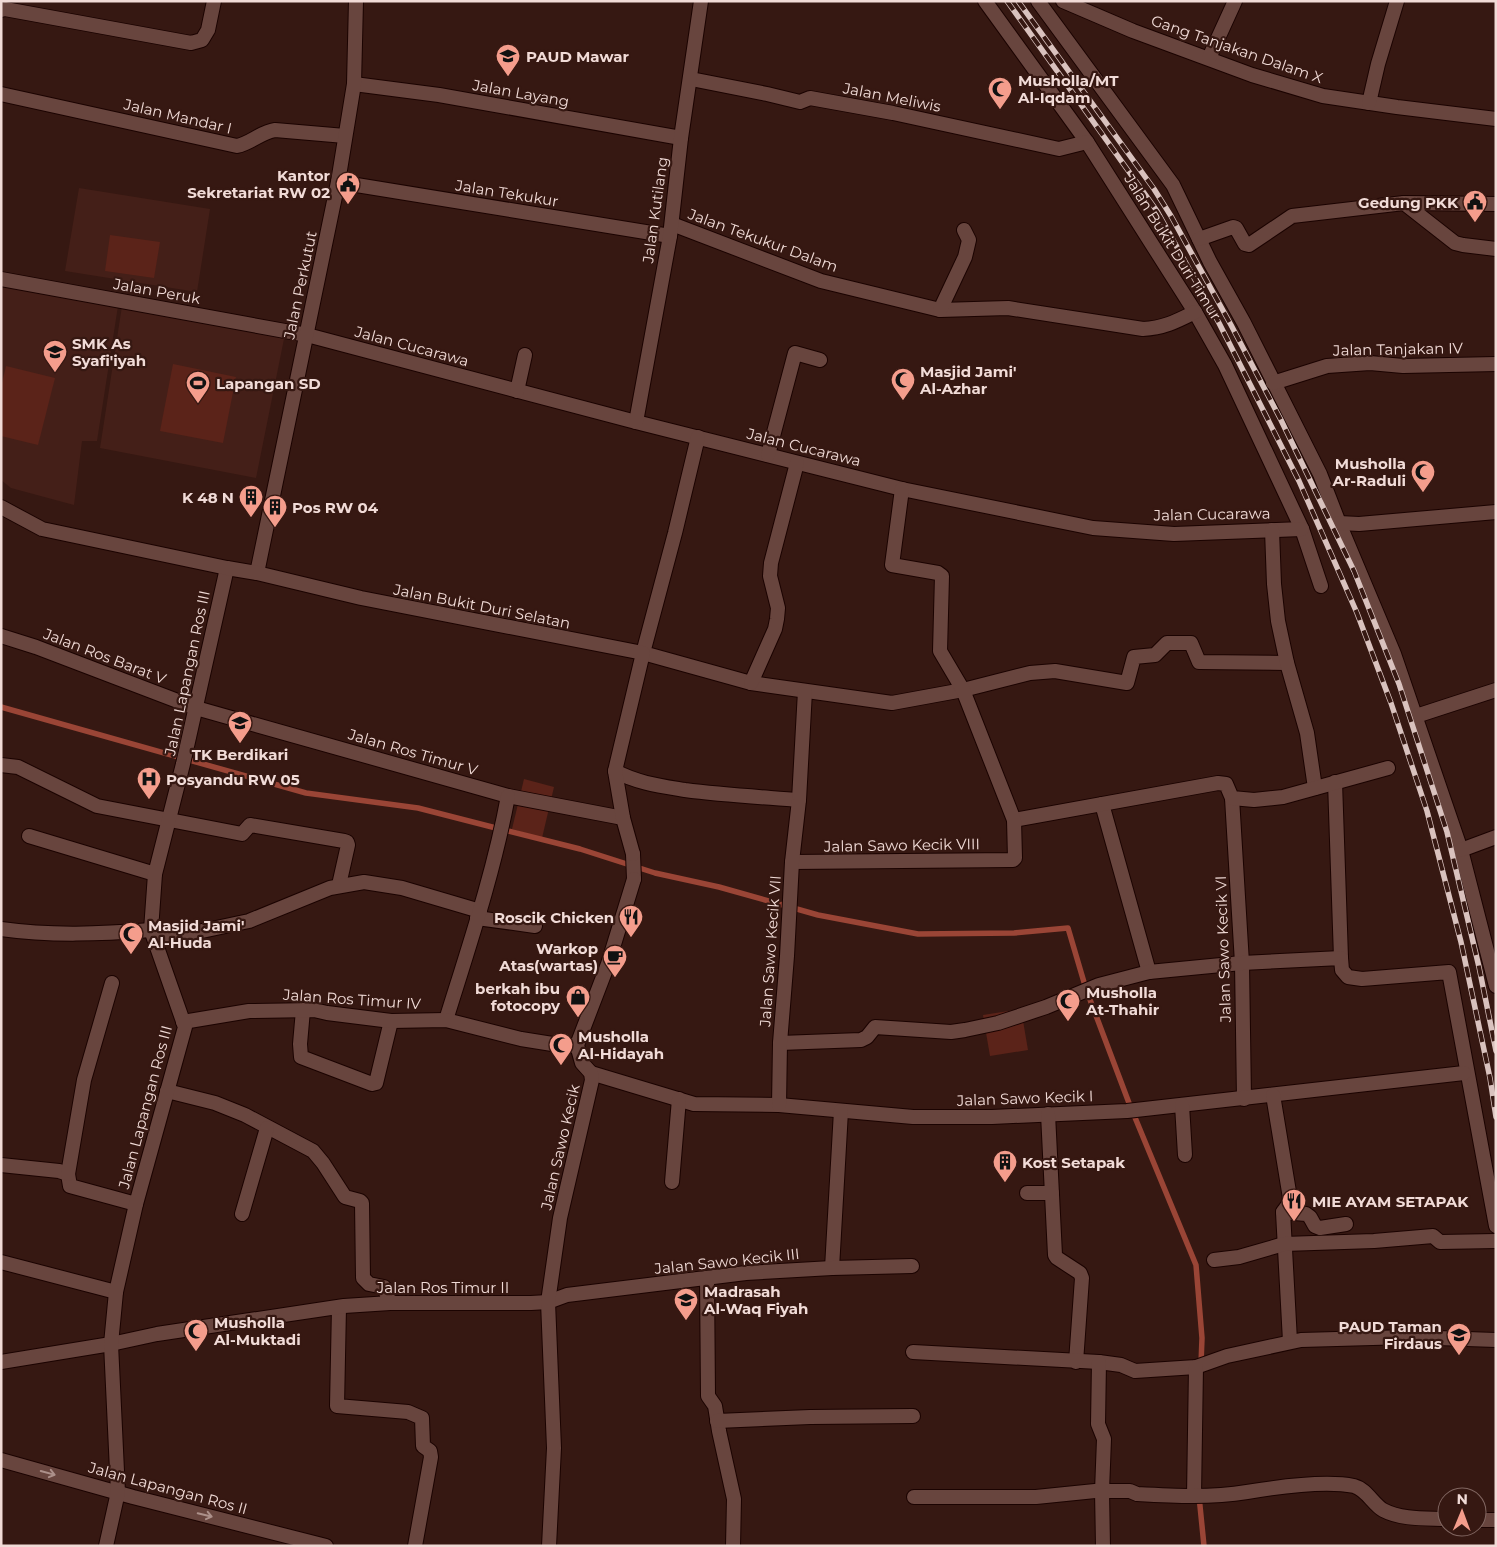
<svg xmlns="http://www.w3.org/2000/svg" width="1497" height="1547" font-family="Montserrat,sans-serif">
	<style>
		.built { fill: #441f18 }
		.green { fill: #5b2319 }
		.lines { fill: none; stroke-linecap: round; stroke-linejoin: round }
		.stream { stroke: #9a4536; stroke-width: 5.5 }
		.minor-casing { stroke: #1b0301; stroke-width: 16 }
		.tertiary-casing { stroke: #1b0301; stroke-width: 16 }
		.minor { stroke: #68453e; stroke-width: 14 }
		.tertiary { stroke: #68453e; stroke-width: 14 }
		.rail-casing { stroke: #d9c2be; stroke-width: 5.5 }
		.rail { stroke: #361812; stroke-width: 4; stroke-dasharray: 11; stroke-linecap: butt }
		.oneway { stroke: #ac908a }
		.labels { text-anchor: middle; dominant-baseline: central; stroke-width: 4.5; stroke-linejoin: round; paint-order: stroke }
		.street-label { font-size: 15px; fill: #f1dbd7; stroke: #361812 }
		.poi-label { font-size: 15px; font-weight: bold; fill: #f1dbd7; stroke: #361812; text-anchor: start }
	</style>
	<rect width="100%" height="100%" fill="#361812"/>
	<g class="built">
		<polygon points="79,188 210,209 197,292 65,271"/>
		<polygon points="1,285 118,306 97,441 82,441 74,505 11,488 1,480"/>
		<polygon points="122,306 285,334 256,478 100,448"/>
	</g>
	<g class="green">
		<polygon points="110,235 160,242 154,278 105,271"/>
		<polygon points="173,364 236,377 223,443 160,431"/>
		<polygon points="6,366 55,378 38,445 1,436 1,387"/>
		<polygon points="524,779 554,787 542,838 512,829"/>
		<polygon points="1021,1009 1028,1050 990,1056 983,1015"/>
	</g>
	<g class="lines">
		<g class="stream">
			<polyline points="1,707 306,793 418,808 496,828"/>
			<polyline points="508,831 580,849 655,873 719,887 818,915 918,934 1014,933 1068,928 1086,989 1129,1103 1196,1265 1202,1338 1201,1364"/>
			<polyline points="1199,1496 1204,1546"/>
		</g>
		<defs>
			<g id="minor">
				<polyline points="985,1 1087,142 1195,312 1225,365 1302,529 1321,586"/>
				<polyline points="1038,1 1173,185 1210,262 1244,323 1320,474 1339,523 1394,654 1461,850 1496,986"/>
				<polyline points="1063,1 1133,31 1252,75 1323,96 1397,107 1496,119"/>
				<polyline points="1,10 5,9 191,43 202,40 208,30 214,1"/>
				<polyline points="1209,58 1235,1"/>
				<polyline points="691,79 767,94 800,102 810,98 893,113 1059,149 1087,142"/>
				<polyline points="354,84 439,95 681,138"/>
				<path d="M1 94 237 146C251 143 261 132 275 130L345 136"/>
				<polyline points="1369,103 1378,64 1397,1"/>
				<polyline points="338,182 670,236"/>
				<polyline points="1404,203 1496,204"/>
				<path d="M672 224 821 281 940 310 1008 308 1143 329C1164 328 1177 321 1195 312"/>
				<polyline points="1199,239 1233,227 1236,228 1245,244 1249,245 1292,216 1404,203 1455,243 1463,245 1496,249"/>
				<polyline points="1,279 307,335 636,422 902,489 1093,528 1174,534 1302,529"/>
				<polyline points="940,310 965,257 969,240 964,230"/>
				<polyline points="1273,383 1327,366 1370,363 1403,366 1496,364"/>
				<polyline points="517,391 525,355"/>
				<polyline points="636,422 670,236 681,138 701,1"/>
				<polyline points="698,437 675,533 643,653 751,683 892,703 963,690 1030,673 1055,671 1127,683 1134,657 1155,655 1167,643 1191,643 1199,662 1287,663"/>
				<polyline points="768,455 795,353 820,360"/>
				<polyline points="1339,523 1359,524 1496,512"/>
				<polyline points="1272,530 1274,584 1278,621 1287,663 1307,733 1315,788"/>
				<polyline points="257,573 338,182 354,84 356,1"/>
				<polyline points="1,636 36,647 196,708 508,796 623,818"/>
				<polyline points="751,683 775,629 777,619 778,608 770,576 771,563 797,463"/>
				<polyline points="1416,716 1496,690"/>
				<polyline points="1,765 18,767 97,806 237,833 242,834 250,825 344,841 347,842 348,845 339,885"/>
				<path d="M615 771C637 783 661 786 685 790 723 795 761 797 799 800"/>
				<polyline points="1335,782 1341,958"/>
				<polyline points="1232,798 1242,963 1244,1099"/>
				<polyline points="1102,804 1149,972"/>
				<polyline points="1014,820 1218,783 1226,784 1232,798 1254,800 1283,797 1388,768"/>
				<polyline points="29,836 155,874"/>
				<polyline points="1461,850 1496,837"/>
				<polyline points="633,854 634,879"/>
				<polyline points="792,862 1013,860 1015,858 1014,820 963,690 940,651 942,576 938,573 892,565 902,489"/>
				<polyline points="477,918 535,926"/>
				<path d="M1 929C51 936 101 934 151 930"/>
				<polyline points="155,941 249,921 330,888 364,882 402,888 480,911"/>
				<polyline points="303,1010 300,1044 301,1057 372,1084 376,1083 391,1021"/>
				<path d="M446 1020C469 946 494 872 508 796"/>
				<polyline points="183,1022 249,1011 314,1010 327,1013 391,1021 446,1020 521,1039 565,1046 577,1045"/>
				<polyline points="780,1043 861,1040 867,1037 875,1027 951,1032 965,1030 998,1023 1046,1007 1099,985 1149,972 1242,963 1341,958 1342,970 1348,977 1362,979 1449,972 1496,1226"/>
				<polyline points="591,1073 694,1104 779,1105 913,1117 992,1117 1127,1111 1464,1073"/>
				<polyline points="167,1091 215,1103 245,1115 313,1151 323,1163 345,1197 360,1201 362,1203 363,1278 369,1284 384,1287 390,1303"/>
				<polyline points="1273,1095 1290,1198 1288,1205 1283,1212 1290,1341"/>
				<polyline points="779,1105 780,1043 787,956 792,862 799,800 805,691"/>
				<polyline points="1182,1105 1185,1155"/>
				<polyline points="1048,1114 1055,1255 1057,1258 1080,1273 1082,1278 1076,1362"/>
				<polyline points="1,1165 59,1171 68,1174 70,1186 136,1204"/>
				<polyline points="68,1174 84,1080 112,983"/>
				<polyline points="672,1182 679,1099"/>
				<polyline points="1027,1193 1052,1193"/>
				<polyline points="1283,1212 1306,1214 1310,1217 1315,1226 1320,1228 1346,1224"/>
				<polyline points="242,1214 267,1128"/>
				<polyline points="1214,1260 1239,1257 1284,1244 1374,1241 1433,1236 1440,1242 1496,1241"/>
				<polyline points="1,1262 116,1292"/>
				<polyline points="832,1268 841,1111"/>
				<polyline points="707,1278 708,1396 715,1406 719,1431 734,1499 733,1546"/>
				<polyline points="339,1307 337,1406 408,1412 422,1418 423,1446 430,1451 431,1457 415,1546"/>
				<polyline points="913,1352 1099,1362 1121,1365 1135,1371 1196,1367 1227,1356 1301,1340 1408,1337 1496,1340"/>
				<polyline points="1,1362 111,1344 157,1334 344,1306 390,1303 531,1303 548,1302 567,1295 746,1273 832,1268 912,1266"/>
				<polyline points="1099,1362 1098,1424 1104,1439 1102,1491 1103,1546"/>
				<polyline points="717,1421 810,1417 913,1416"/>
				<polyline points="1,1460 133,1497 326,1546"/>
				<polyline points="1194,1496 1196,1367"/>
				<path d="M914 1497H1036L1095 1491H1130L1137 1494C1174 1496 1211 1498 1247 1492 1277 1487 1324 1480 1354 1486 1366 1489 1373 1504 1383 1510 1402 1520 1427 1518 1447 1519"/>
				<polyline points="1477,1520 1496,1520"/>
				<polyline points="106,1546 118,1492 111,1344 116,1292 136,1204 185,1027 151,930 155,874 183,764 227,568"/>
			</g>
			<g id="tertiary">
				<polyline points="1,507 42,529 227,568 257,573 361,598 643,653 615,771 623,818 633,854"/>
				<polyline points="549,1546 554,1448 548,1302 560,1218 592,1080 591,1073 582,1063 577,1045 608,964 634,879"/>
			</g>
		</defs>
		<use href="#minor" class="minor-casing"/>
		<use href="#tertiary" class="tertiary-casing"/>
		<use href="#minor" class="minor"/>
		<use href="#tertiary" class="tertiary"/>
		<defs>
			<g id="rail">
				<polyline points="1007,1 1157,211 1219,323 1299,481 1357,613 1391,703 1427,811 1461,942 1490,1078 1496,1117"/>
				<polyline points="1018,1 1154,189 1171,216 1231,325 1281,420 1354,571 1399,684 1447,832 1479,967 1496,1051"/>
			</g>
		</defs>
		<use href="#rail" class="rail-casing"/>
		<use href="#rail" class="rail"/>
	</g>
	<defs><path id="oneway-shaft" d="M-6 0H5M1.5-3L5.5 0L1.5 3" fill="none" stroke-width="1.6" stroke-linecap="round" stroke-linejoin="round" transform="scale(1.25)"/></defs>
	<g class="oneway">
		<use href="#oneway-shaft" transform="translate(48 1473) rotate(15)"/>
		<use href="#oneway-shaft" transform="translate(205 1515) rotate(14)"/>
	</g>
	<defs>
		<symbol id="school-pin" viewBox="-11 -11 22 30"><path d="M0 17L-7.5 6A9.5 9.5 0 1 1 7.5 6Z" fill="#f49d8c" stroke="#361812"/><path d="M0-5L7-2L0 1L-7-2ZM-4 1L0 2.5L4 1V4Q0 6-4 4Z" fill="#111"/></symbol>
		<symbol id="mosque-pin" viewBox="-11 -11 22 30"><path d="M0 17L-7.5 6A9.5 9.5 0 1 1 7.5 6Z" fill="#f49d8c" stroke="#361812"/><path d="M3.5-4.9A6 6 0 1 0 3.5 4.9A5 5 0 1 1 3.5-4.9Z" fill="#111"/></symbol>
		<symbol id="civic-pin" viewBox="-11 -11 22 30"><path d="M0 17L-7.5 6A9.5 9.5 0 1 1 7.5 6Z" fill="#f49d8c" stroke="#361812"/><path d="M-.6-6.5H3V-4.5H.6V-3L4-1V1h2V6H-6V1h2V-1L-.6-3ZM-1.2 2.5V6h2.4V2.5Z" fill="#111"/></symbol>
		<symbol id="stadium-pin" viewBox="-11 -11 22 30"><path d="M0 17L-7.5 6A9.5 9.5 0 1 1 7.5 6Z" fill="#f49d8c" stroke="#361812"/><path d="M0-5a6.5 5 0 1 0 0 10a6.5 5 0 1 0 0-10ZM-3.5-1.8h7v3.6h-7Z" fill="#111"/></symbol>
		<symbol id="building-pin" viewBox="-11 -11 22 30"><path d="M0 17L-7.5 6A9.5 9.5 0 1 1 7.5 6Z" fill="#f49d8c" stroke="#361812"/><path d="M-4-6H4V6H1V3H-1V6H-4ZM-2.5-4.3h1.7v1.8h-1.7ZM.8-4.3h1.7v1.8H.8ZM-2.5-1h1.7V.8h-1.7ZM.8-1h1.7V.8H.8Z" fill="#111"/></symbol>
		<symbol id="hospital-pin" viewBox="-11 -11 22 30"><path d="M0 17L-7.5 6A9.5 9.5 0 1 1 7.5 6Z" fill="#f49d8c" stroke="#361812"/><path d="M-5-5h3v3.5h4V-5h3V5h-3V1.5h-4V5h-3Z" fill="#111"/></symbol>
		<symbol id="restaurant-pin" viewBox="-11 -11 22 30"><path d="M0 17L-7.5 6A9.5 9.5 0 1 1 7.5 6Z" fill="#f49d8c" stroke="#361812"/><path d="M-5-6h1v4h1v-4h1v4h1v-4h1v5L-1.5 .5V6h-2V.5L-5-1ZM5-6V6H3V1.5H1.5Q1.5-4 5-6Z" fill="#111"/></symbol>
		<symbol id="cafe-pin" viewBox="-11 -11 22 30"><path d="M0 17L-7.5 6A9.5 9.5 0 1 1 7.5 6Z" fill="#f49d8c" stroke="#361812"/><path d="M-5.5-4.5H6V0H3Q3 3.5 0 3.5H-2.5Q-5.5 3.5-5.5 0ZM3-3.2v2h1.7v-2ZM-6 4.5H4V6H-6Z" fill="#111"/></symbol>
		<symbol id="shop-pin" viewBox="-11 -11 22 30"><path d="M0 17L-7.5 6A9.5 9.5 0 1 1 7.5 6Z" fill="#f49d8c" stroke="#361812"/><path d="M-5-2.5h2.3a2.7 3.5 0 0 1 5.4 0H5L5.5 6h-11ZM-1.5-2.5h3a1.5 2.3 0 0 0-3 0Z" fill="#111"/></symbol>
	</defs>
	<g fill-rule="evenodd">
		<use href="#school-pin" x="494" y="42" width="28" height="38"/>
		<use href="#mosque-pin" x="986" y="75" width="28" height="38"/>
		<use href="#civic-pin" x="334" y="170" width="28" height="38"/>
		<use href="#civic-pin" x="1461" y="188" width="28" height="38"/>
		<use href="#school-pin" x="41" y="338" width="28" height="38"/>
		<use href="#mosque-pin" x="889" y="366" width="28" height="38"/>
		<use href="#stadium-pin" x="184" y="369" width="28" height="38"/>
		<use href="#mosque-pin" x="1409" y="458" width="28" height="38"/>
		<use href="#building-pin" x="237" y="483" width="28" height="38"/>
		<use href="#building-pin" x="261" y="493" width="28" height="38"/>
		<use href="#school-pin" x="226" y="709" width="28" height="38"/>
		<use href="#hospital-pin" x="135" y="765" width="28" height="38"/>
		<use href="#restaurant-pin" x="617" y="903" width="28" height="38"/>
		<use href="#mosque-pin" x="117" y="920" width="28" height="38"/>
		<use href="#cafe-pin" x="601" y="943" width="28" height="38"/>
		<use href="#shop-pin" x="564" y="983" width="28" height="38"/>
		<use href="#mosque-pin" x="1054" y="987" width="28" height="38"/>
		<use href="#mosque-pin" x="547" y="1031" width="28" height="38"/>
		<use href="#building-pin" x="991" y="1148" width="28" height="38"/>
		<use href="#restaurant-pin" x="1280" y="1187" width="28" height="38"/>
		<use href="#school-pin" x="672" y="1286" width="28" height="38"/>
		<use href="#mosque-pin" x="182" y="1317" width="28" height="38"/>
		<use href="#school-pin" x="1445" y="1321" width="28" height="38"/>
	</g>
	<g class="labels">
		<g class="street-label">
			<text transform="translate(1237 49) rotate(19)">Gang Tanjakan Dalam X</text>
			<text transform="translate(521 93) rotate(10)">Jalan Layang</text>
			<text transform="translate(892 97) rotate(11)">Jalan Meliwis</text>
			<text transform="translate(178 116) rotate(13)">Jalan Mandar I</text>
			<text transform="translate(507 193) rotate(9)">Jalan Tekukur</text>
			<text transform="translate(655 210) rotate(-82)">Jalan Kutilang</text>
			<text transform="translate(763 240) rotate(20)">Jalan Tekukur Dalam</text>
			<text transform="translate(1173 247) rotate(58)">Jalan Bukit Duri Timur</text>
			<text transform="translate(300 285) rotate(-78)">Jalan Perkutut</text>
			<text transform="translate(157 291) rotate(10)">Jalan Peruk</text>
			<text transform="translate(412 346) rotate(15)">Jalan Cucarawa</text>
			<text transform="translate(1398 349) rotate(-1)">Jalan Tanjakan IV</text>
			<text transform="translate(804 447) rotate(14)">Jalan Cucarawa</text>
			<text transform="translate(1212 514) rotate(-1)">Jalan Cucarawa</text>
			<text transform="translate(482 606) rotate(11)">Jalan Bukit Duri Selatan</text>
			<text transform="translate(105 656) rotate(21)">Jalan Ros Barat V</text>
			<text transform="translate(187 673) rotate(-78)">Jalan Lapangan Ros III</text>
			<text transform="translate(413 752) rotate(16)">Jalan Ros Timur V</text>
			<text transform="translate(902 845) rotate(-1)">Jalan Sawo Kecik VIII</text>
			<text transform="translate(1223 949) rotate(-92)">Jalan Sawo Kecik VI</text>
			<text transform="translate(770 951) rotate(-86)">Jalan Sawo Kecik VII</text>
			<text transform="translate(352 999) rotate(4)">Jalan Ros Timur IV</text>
			<text transform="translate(1025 1098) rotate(-2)">Jalan Sawo Kecik I</text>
			<text transform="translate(145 1107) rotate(-75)">Jalan Lapangan Ros III</text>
			<text transform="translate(560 1147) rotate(-77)">Jalan Sawo Kecik</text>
			<text transform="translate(727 1261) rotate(-6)">Jalan Sawo Kecik III</text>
			<text x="443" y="1287">Jalan Ros Timur II</text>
			<text transform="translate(168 1488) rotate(15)">Jalan Lapangan Ros II</text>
		</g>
		<g class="poi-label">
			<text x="526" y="56">PAUD Mawar</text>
			<text x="1018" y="80">Musholla/MT<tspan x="1018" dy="17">Al-Iqdam</tspan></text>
			<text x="330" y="175" text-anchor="end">Kantor<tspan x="330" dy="17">Sekretariat RW 02</tspan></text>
			<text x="1458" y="202" text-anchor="end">Gedung PKK</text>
			<text x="72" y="343">SMK As<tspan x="72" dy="17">Syafi'iyah</tspan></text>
			<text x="920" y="371">Masjid Jami'<tspan x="920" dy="17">Al-Azhar</tspan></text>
			<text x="216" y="383">Lapangan SD</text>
			<text x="1406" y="463" text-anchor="end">Musholla<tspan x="1406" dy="17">Ar-Raduli</tspan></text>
			<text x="234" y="497" text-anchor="end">K 48 N</text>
			<text x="292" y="507">Pos RW 04</text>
			<text x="240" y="754" text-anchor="middle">TK Berdikari</text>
			<text x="166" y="779">Posyandu RW 05</text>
			<text x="614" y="917" text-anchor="end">Roscik Chicken</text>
			<text x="148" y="925">Masjid Jami'<tspan x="148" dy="17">Al-Huda</tspan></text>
			<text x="598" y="948" text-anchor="end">Warkop<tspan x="598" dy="17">Atas(wartas)</tspan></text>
			<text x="560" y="988" text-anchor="end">berkah ibu<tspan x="560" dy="17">fotocopy</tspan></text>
			<text x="1086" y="992">Musholla<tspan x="1086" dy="17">At-Thahir</tspan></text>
			<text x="578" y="1036">Musholla<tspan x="578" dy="17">Al-Hidayah</tspan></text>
			<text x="1022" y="1162">Kost Setapak</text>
			<text x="1312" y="1201">MIE AYAM SETAPAK</text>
			<text x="704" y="1291">Madrasah<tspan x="704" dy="17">Al-Waq Fiyah</tspan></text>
			<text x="214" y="1322">Musholla<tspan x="214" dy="17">Al-Muktadi</tspan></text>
			<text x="1442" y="1326" text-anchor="end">PAUD Taman<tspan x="1442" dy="17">Firdaus</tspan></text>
		</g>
	</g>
	<rect width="1497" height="1547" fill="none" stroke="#f1dbd7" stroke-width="5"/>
	<g transform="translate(1462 1512) rotate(1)"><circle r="24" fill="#361812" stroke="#816661"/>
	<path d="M0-4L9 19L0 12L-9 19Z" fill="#f49d8c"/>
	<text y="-8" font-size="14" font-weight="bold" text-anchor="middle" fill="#f1dbd7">N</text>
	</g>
</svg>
